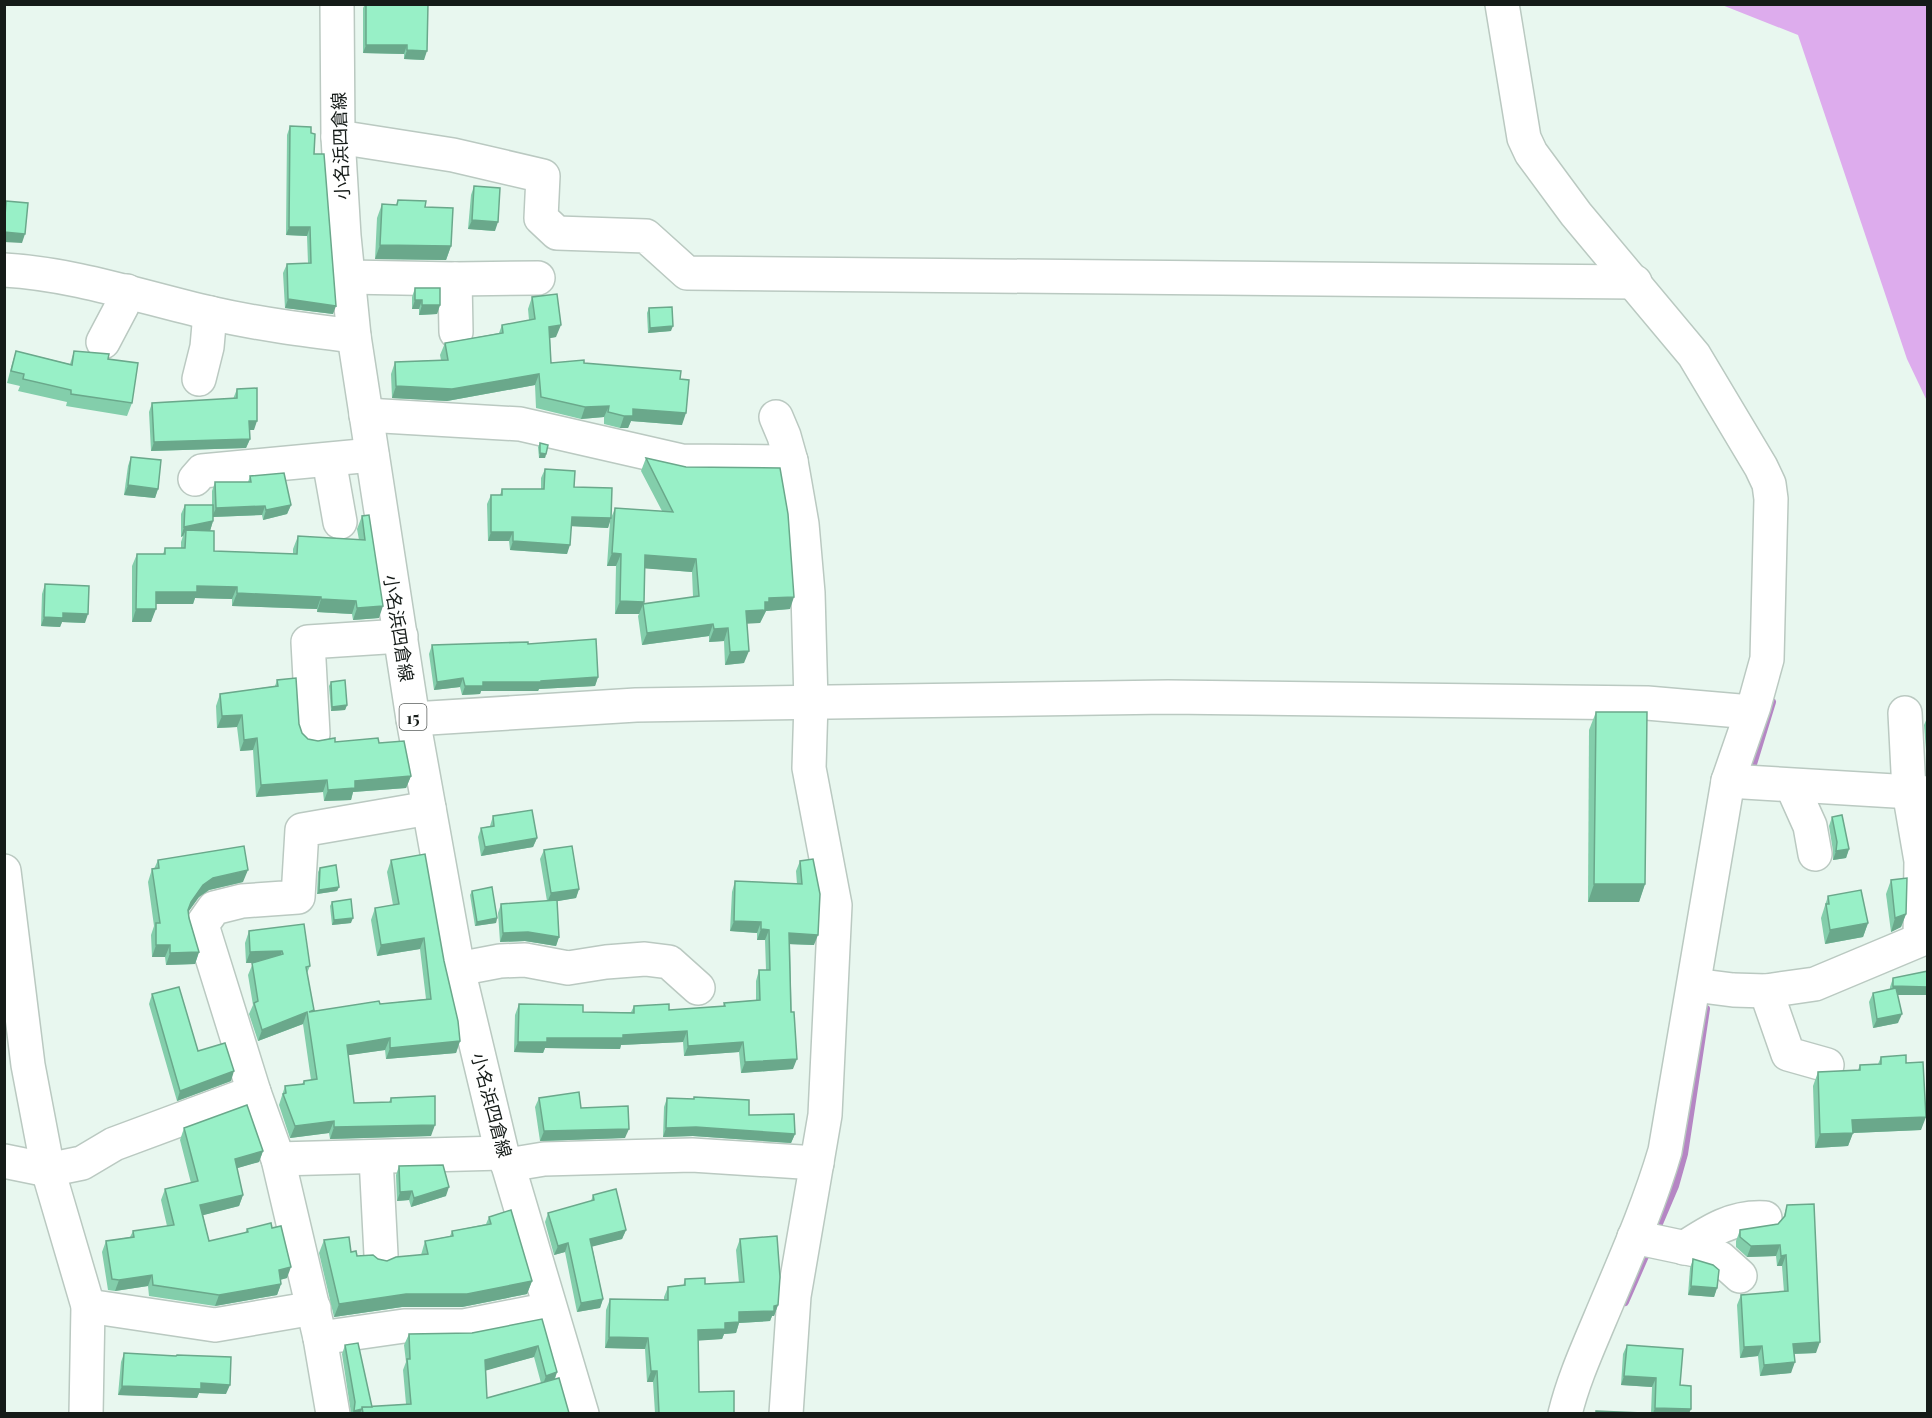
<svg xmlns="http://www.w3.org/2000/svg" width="1932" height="1418" font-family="'Playfair Display','Noto Sans JP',serif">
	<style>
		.forest { fill: #ddaced }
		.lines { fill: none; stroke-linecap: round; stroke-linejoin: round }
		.stream { stroke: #b586c4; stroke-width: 8 }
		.minor-casing { stroke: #bac9c1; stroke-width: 36 }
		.major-casing { stroke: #bac9c1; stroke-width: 36 }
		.minor { stroke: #fff; stroke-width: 33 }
		.major { stroke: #fff; stroke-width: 33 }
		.wall { fill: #83ceab; fill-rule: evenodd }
		.shaded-wall { fill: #6aa88b }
		.building { fill: #98f0c7; stroke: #6aa88b; stroke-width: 1.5 }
		.labels { text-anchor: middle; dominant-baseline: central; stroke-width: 4.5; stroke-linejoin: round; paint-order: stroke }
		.shield { fill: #fff; stroke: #5b5f5d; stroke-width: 1.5 }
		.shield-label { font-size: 16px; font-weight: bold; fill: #151b18 }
		.street-label { font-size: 18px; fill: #151b18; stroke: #fff }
	</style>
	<rect width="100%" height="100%" fill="#e8f7ef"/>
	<polygon class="forest" points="1722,5 1927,5 1927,401 1907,359 1798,35"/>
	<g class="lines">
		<g class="stream">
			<polyline points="1750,774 1772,702"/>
			<polyline points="1655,1233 1675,1186 1684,1154 1706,1009"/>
			<polyline points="1625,1302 1649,1247"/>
		</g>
		<defs>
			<g id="minor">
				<path d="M1502 4 1524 138 1531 153 1576 214 1694 355 1761 467 1769 484 1771 499 1767 659 1754 706 1728 781 1665 1151C1648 1209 1623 1264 1600 1319 1587 1350 1573 1381 1565 1414"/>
				<polyline points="338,137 453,155 543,176 541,218 557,233 646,236 687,273 1635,282"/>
				<path d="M4 270C75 274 141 297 210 313 258 324 306 330 354 336"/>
				<polyline points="348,277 455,279 538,278"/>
				<polyline points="455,279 456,332"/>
				<polyline points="103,342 122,306 127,291"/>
				<polyline points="199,379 207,347 210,313"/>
				<polyline points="366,415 520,424 682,461 783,462 791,461"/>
				<polyline points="776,417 784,436 791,461 802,524 808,593 811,702 809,768 835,905 825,1115 794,1296 786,1414"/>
				<polyline points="329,460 340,522"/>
				<polyline points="195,479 202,471 372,455"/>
				<polyline points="413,719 636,705 1168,697 1647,703 1751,712"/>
				<polyline points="313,734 308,642 401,636"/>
				<polyline points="1728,781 1928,793"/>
				<polyline points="1792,786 1810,826 1815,854"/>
				<polyline points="429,808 302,830 298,897 242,901 214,908 202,925 254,1092 278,1159 502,1153"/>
				<polyline points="4,871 28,1065 48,1170 88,1306 86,1414"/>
				<polyline points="458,969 500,961 525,960 568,968 606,962 645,959 669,962 698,988"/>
				<polyline points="1694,985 1733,990 1766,991 1815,984 1920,940 1921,861 1909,791 1905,713"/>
				<polyline points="1766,991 1788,1054 1827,1065"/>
				<polyline points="376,1158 381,1255"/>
				<polyline points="278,1159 320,1338 333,1414"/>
				<polyline points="4,1161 48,1170 82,1163 114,1144 254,1092"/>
				<polyline points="508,1165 544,1159 692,1155 817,1163"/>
				<polyline points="1634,1237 1705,1252 1720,1258 1740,1276"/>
				<path d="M1684 1248C1710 1231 1733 1216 1765 1218"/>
				<polyline points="88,1306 215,1325 314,1308"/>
				<polyline points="320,1338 404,1326 464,1326 550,1309"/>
			</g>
			<polyline id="major" points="337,4 338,137 344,236 354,336 413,719 458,969 502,1153 508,1165 582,1414"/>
		</defs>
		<use href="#minor" class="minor-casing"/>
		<use href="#major" class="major-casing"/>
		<use href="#minor" class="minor"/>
		<use href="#major" class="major"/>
	</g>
	<g class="wall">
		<polygon points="365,4 428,4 424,60 404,59 404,54 363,53 363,8"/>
		<polygon points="290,126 311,133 333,314 285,308 283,273 287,264 308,263 307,236 286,235 287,135"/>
		<polygon points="474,186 495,231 468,229 471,195"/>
		<polygon points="398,200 425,207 451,246 446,260 375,259 377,218 382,204 396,205"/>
		<polygon points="415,288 440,305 437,314 419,315 419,309 412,309 412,297"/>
		<polygon points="532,297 556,337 550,338 551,363 584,363 680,379 682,425 631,421 628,428 620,428 604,424 604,417 581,419 536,408 535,385 447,401 392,398 391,374 395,362 441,360 440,355 445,343 499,333 502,325 529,320 528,309"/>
		<polygon points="649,308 671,331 648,333 647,313"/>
		<polygon points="16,351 70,364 74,351 108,359 132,403 127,416 66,406 67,402 18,391 20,386 7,383 12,364"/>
		<polygon points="237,389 254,430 249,430 250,439 246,448 151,451 149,412 152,403 233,399"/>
		<polygon points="540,443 546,454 545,458 539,458 538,447"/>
		<polygon points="131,457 158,489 155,498 124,495 128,466"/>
		<path d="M646 458 790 609 766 611 760 623H747L744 663 725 665 724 641 709 642V636L642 645 638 616 639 614H615L616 566H607L610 521 615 508 662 511 641 471ZM645 568 692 572 693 597 643 604Z"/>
		<polygon points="545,469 574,487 611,518 608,528 571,526 567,554 510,550 509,541 488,541 487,504 491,495 500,495 502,489 541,489 541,478"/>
		<polygon points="250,476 291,505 287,514 263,520 262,515 213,517 213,521 210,531 214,551 293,554 293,549 298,536 359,540 357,529 362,516 379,618 353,620 352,614 317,612 317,609 232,606 232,599 195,598 193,604 156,604 151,622 132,622 132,566 137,554 163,554 165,548 181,548 181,542 183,536 181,537 181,514 185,505 212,505 212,491 215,482 248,482"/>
		<polygon points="45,584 85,623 62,622 60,627 41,626 42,594"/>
		<polygon points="528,644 598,677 595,686 539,689 538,691 481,691 480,694 462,695 460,687 434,690 429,654 432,645"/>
		<polygon points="277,680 299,724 302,733 308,739 318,741 379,743 411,776 406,788 353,792 351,800 324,801 323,792 256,797 253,750 240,751 237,727 217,728 216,706 220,694 275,686"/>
		<polygon points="331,682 347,705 345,710 331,711 329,686"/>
		<polygon points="1596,712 1645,884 1639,902 1588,902 1589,730"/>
		<polygon points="1928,716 1928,774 1924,725"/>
		<polygon points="493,816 537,838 533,847 481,856 478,837 481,828 490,826"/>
		<polygon points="1832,817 1849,849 1846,858 1833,860 1833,851 1829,826"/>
		<polygon points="544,850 579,889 576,898 557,901 559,937 556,946 525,941 500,942 498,913 501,904 547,901 540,859"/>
		<polygon points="158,860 243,882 209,890 199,897 188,912 189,918 199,952 195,964 166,965 165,957 152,957 151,935 154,926 148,882 152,869 154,869"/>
		<polygon points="391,860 444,961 460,1041 456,1053 386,1059 385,1050 348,1055 354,1103 389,1102 391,1098 431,1136 330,1139 329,1133 290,1138 279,1105 285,1086 302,1084 304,1081 311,1080 303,1024 258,1041 249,1014 253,1005 248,975 253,963 246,963 245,943 249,931 310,966 307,973 313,1011 426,999 420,949 377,956 371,920 375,908 393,905 387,872"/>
		<polygon points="800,861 814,945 790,944 793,1069 741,1073 739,1052 684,1056 683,1042 621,1045 620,1049 545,1048 543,1053 514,1052 515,1015 519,1004 583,1012 631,1012 634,1006 669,1010 723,1006 724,1003 756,1000 756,981 759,970 766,970 765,940 757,940 757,933 730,931 732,892 735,881 797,884 796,871"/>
		<polygon points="320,868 339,887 337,891 317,894 318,872"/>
		<polygon points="1891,880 1906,914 1901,927 1891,932 1886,894"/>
		<polygon points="472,891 497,918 496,923 475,926 470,895"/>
		<polygon points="1828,896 1868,923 1863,937 1825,944 1821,918"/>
		<polygon points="332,902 351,923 332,925 330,906"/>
		<polygon points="1928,971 1928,995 1898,995 1898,1023 1873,1028 1869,1002 1873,993 1890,990 1890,987 1893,978"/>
		<polygon points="152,994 198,1051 231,1081 177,1101 149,1004"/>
		<polygon points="1881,1057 1906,1063 1921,1130 1853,1133 1848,1146 1815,1148 1813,1086 1818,1072 1858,1070 1860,1065 1878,1064"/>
		<polygon points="539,1098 581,1108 625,1138 540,1141 535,1107"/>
		<polygon points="667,1098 749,1115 795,1134 791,1143 693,1136 663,1137 664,1107"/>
		<polygon points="184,1128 263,1151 259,1162 237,1168 243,1195 239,1206 203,1215 209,1241 245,1233 247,1229 287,1278 280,1280 281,1284 277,1295 215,1306 149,1296 148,1286 115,1291 108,1290 102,1252 106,1241 130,1237 133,1231 167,1226 161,1200 165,1189 191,1183 180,1140"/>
		<polygon points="399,1166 446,1196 411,1207 409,1200 397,1201 396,1175"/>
		<polygon points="593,1195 626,1230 622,1239 592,1246 603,1299 600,1308 577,1312 565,1252 554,1255 545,1222 548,1213 591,1201"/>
		<polygon points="1787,1205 1816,1353 1794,1354 1791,1373 1760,1376 1758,1356 1740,1358 1737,1305 1741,1295 1784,1292 1782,1266 1777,1266 1776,1256 1747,1257 1736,1247 1736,1241 1740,1230 1778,1224 1783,1219"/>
		<polygon points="489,1217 532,1281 527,1294 462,1307 402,1307 334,1317 319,1253 324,1240 351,1252 357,1256 387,1261 421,1255 425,1241 450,1236 452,1231 486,1224"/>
		<polygon points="740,1239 778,1305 774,1316 772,1316 770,1321 739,1323 736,1333 724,1334 722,1339 698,1340 699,1392 734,1413 655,1413 653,1382 647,1382 645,1349 605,1348 606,1310 610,1299 664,1300 664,1297 668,1287 683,1286 685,1279 705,1284 739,1283 736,1250"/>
		<polygon points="1693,1259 1717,1288 1714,1297 1688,1295 1690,1268"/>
		<path d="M542 1319 557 1372 555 1379 569 1413H351L342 1354 345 1345 372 1407 406 1404 403 1370 406 1362 404 1345 409 1334 472 1333ZM534 1357 541 1383 487 1398 486 1370Z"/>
		<polygon points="1627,1345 1680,1385 1691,1409 1689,1413 1651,1413 1652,1387 1621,1385 1623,1354"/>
		<polygon points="124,1353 226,1394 199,1393 197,1398 118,1395 121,1362"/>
	</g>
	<g class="shaded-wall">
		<polygon points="366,45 407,45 404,54 363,53"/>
		<polygon points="407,50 427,51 424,60 404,59"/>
		<polygon points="472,220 498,222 495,231 468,229"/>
		<polygon points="289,227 310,227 307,236 286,235"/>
		<polygon points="4,232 25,234 22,243 4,242"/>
		<polygon points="380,245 451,246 446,260 375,259"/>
		<polygon points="288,299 336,306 333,314 285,308"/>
		<polygon points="415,300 422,300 419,309 412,309"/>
		<polygon points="422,305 440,305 437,314 419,315"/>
		<polygon points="561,325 556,337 545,339 549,327"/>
		<polygon points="673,326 671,331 648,333 650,328"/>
		<polygon points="539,374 535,385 447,401 392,398 396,386"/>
		<polygon points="609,406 604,417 581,419 585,407"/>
		<polygon points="633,409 686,413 682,425 631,421 628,428 620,428 624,416"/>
		<polygon points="249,421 257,421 254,430 246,430"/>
		<polygon points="250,439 246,448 151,451 154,442"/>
		<polygon points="540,453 546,454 545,458 539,458"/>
		<polygon points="128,485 158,489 155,498 124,495"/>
		<polygon points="291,505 287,514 263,520 266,510"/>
		<polygon points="265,506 262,515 212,517 216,508"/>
		<polygon points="572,517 611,518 608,528 569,526"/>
		<polygon points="213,521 210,531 186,530 183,536 181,537 184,527"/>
		<polygon points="491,532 513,532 509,541 488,541"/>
		<polygon points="513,541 570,545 567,554 510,550"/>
		<polygon points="612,553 621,554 616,566 607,566"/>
		<polygon points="645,555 696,559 692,572 640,568"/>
		<polygon points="197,586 237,587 232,599 195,598 193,604 151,604 156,592"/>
		<polygon points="237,593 321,597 317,609 232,606"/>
		<polygon points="794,597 790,609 766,611 760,623 742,624 746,611 765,602 769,598"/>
		<polygon points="321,599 356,601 352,614 317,612"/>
		<polygon points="620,601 644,602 639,614 615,614"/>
		<polygon points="383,606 379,618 353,620 357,608"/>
		<polygon points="136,609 156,609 151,622 132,622"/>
		<polygon points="63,613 88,614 85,623 62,622 60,627 41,626 44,617"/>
		<polygon points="713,624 709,636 642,645 647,633"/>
		<polygon points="728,628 724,641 709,642 714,629"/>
		<polygon points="749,651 744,663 725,665 730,652"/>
		<polygon points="598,677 595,686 539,689 538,691 481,691 480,694 462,695 465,686 483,682 541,681"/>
		<polygon points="463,678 460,687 434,690 437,682"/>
		<polygon points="347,705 345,710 331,711 332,707"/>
		<polygon points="242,715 237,727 217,728 222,716"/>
		<polygon points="257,738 253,750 240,751 244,740"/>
		<polygon points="411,776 406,788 353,792 351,800 324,801 328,790 355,781"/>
		<polygon points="327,780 323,792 256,797 261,785"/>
		<polygon points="537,838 533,847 481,856 485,847"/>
		<polygon points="1849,849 1846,858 1833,860 1836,851"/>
		<polygon points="248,870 243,882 209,890 199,897 186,915 191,902 203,885 213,878"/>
		<polygon points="1594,884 1645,884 1639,902 1588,902"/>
		<polygon points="339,887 337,891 317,894 319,890"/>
		<polygon points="579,889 576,898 547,903 551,893"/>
		<polygon points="1906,914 1901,927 1891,932 1895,918"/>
		<polygon points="353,918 351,923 332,925 334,920"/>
		<polygon points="497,918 496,923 475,926 477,922"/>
		<polygon points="734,921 761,922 757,933 730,931"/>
		<polygon points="1868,923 1863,937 1825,944 1830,930"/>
		<polygon points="761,929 769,930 765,940 757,940"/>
		<polygon points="528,932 559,937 556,946 525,941 500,942 503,933"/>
		<polygon points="789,933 818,935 814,945 786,944"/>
		<polygon points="424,938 420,949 377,956 381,945"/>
		<polygon points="156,945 170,945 165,957 152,957"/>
		<polygon points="282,951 278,962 246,963 250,952"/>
		<polygon points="199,952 195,964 166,965 170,953"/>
		<polygon points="1893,986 1928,987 1928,995 1890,995"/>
		<polygon points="307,1012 303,1024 258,1041 262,1030"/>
		<polygon points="1902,1014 1898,1023 1873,1028 1877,1019"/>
		<polygon points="687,1031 683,1042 621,1045 620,1049 545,1048 543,1053 514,1052 518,1042 547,1038"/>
		<polygon points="390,1038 385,1050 343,1056 347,1045"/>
		<polygon points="460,1041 456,1053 386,1059 390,1048"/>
		<polygon points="743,1042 739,1052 684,1056 688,1046"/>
		<polygon points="797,1059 793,1069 741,1073 745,1062"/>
		<polygon points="234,1071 231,1081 177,1101 180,1091"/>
		<polygon points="1926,1117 1921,1130 1853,1133 1848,1146 1815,1148 1820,1134 1852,1120"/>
		<polygon points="334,1121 329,1133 290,1138 295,1126"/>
		<polygon points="435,1125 431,1136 330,1139 334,1127"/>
		<polygon points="696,1127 795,1134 791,1143 693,1136 663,1137 666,1128"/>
		<polygon points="629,1129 625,1138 540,1141 544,1131"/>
		<polygon points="263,1151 259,1162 231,1170 235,1159"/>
		<polygon points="449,1187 446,1196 411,1207 414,1198"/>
		<polygon points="412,1191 409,1200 397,1201 400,1192"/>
		<polygon points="243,1195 239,1206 196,1217 200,1205"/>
		<polygon points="626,1230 622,1239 587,1248 590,1239"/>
		<polygon points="568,1243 565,1252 554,1255 558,1246"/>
		<polygon points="1780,1245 1776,1256 1747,1257 1751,1246"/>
		<polygon points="1786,1255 1782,1266 1777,1266 1781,1256"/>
		<polygon points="291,1267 287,1278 275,1281 279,1270"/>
		<polygon points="152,1275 148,1286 115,1291 119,1280"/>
		<polygon points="532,1281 527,1294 462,1307 402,1307 334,1317 339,1304 406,1294"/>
		<polygon points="281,1284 277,1295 215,1306 219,1295"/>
		<polygon points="1691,1286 1717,1288 1714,1297 1688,1295"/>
		<polygon points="603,1299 600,1308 577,1312 581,1303"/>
		<polygon points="778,1305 774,1316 772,1316 770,1321 739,1323 736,1333 724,1334 722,1339 694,1341 698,1330 725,1323 739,1312"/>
		<polygon points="609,1337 648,1338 645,1349 605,1348"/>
		<polygon points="1820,1342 1816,1353 1789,1354 1793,1344"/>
		<polygon points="538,1346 534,1357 481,1372 485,1360"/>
		<polygon points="1762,1346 1758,1356 1740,1358 1744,1347"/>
		<polygon points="1795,1362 1791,1373 1760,1376 1764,1365"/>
		<polygon points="651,1371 657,1371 653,1382 647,1382"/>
		<polygon points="557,1372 553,1383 542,1387 546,1376"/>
		<polygon points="1624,1376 1656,1378 1652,1387 1621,1385"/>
		<polygon points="201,1383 230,1385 226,1394 199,1393 197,1398 118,1395 122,1386"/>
		<polygon points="1655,1408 1691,1409 1689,1413 1653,1413"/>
		<polygon points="362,1409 360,1413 353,1413 354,1411"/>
	</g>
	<g class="building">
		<polygon points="366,4 428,4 427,51 407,50 407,45 366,45"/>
		<polygon points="290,126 311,127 311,133 315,134 314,154 324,154 336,306 288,299 287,264 311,263 310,227 289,227"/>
		<polygon points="474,186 500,188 498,222 472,220"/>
		<polygon points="398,200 426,201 425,207 453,208 451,246 380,245 382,204 397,205"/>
		<polygon points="6,201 28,203 25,234 4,232"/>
		<polygon points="415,288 440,288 440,305 422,305 422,300 415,300"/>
		<polygon points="557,294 561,325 549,327 551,363 584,360 584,363 681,371 680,379 689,380 686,413 633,409 633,416 624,416 608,412 609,406 585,407 541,397 539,374 452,389 396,386 395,362 448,360 445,343 503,333 502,325 535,319 532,297"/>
		<polygon points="672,307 673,326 650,328 649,308"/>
		<polygon points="16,351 72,365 74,351 109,354 108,359 138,363 132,403 71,394 71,390 23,379 24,374 11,371"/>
		<polygon points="257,388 257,421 249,421 250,439 154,442 152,403 237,398 237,389"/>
		<polygon points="540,443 548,445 546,454 540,453"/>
		<polygon points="131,457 161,460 158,489 128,485"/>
		<polygon points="646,458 686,467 780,468 788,514 794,597 769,598 769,602 765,602 765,610 746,611 749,651 730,652 728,628 714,629 713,624 647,633 643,604 699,596 696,559 645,555 644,602 620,601 621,554 612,553 615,508 673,512"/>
		<polygon points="545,469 575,471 574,487 612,488 611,518 572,517 570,545 513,541 513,532 491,532 491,495 502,495 502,489 544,489"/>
		<polygon points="284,473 291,505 266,510 265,506 216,508 215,482 251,482 250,476"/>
		<polygon points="185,505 213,505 213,521 184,527"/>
		<polygon points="369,515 383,606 357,608 356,601 321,599 321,597 237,593 237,587 197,586 197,592 156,592 156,609 136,609 137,554 165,554 165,548 185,548 186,530 214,531 214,551 297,554 298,536 365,540 362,516"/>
		<polygon points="45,584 89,586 88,614 63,613 63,618 44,617"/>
		<polygon points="596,639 598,677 541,681 541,682 483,682 483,686 465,686 463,678 437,682 432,645 528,642 528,644"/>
		<polygon points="296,678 299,724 302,733 308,739 318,741 335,738 335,742 378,738 379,743 404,741 411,776 355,781 355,788 328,790 327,780 261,785 257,738 244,740 242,715 222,716 220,694 278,686 277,680"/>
		<polygon points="345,680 347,705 332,707 331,682"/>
		<polygon points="1596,712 1647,712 1645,884 1594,884"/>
		<polygon points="532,810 537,838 485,847 481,828 494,826 493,816"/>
		<polygon points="1842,815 1849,849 1836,851 1837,842 1832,817"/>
		<polygon points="244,846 248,870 213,878 203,885 191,902 188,910 189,918 199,952 170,953 170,945 156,945 156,923 160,923 152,869 159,868 158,860"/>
		<polygon points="572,846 579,889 551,893 544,850"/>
		<polygon points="425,854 444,961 458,1021 460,1041 390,1048 390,1038 347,1045 354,1103 391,1102 391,1098 435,1096 435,1125 334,1127 334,1121 295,1126 283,1094 286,1093 285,1086 304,1084 304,1081 317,1079 307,1012 262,1030 254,1003 258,1001 252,963 283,954 282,951 250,952 249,931 304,924 310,966 306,967 314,1010 309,1012 379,1001 380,1004 431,999 424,938 381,945 375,908 399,904 391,860"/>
		<polygon points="813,859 820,894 818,935 789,933 791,1012 794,1012 797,1059 745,1062 743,1042 688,1046 687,1031 623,1035 623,1038 547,1038 547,1042 518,1042 519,1004 583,1005 583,1012 634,1013 634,1006 669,1004 669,1010 725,1006 724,1003 760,1000 759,970 770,970 769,930 761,929 761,922 734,921 735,881 802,884 800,861"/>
		<polygon points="336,865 339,887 319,890 320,868"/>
		<polygon points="1907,878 1906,914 1895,918 1891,880"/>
		<polygon points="492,887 497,918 477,922 472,891"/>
		<polygon points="1861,890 1868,923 1830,930 1826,904 1829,904 1828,896"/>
		<polygon points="351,899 353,918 334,920 332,902"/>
		<polygon points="557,900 559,937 528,932 503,933 501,904"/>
		<polygon points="1928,971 1928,987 1893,986 1893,978"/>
		<polygon points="179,987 198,1051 225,1043 234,1071 180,1091 152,994"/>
		<polygon points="1896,988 1902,1014 1877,1019 1873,993"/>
		<polygon points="1906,1055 1906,1063 1923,1062 1926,1117 1852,1120 1853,1133 1820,1134 1818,1072 1860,1070 1860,1065 1881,1064 1881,1057"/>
		<polygon points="579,1092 581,1108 628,1106 629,1129 544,1131 539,1098"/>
		<polygon points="694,1097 749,1100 749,1115 794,1114 795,1134 696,1127 666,1128 667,1098 694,1099"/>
		<polygon points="247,1105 263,1151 235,1159 243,1195 200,1205 209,1241 248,1232 247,1229 271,1223 272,1228 281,1226 291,1267 279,1270 281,1284 219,1295 153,1285 152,1275 119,1280 112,1279 106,1241 134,1237 133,1231 174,1225 165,1189 198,1181 184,1128"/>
		<polygon points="443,1165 449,1187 414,1198 412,1191 400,1192 399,1166"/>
		<polygon points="616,1189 626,1230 590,1239 603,1299 581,1303 568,1243 558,1246 548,1213 594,1200 593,1195"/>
		<polygon points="1814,1204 1820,1342 1793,1344 1795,1362 1764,1365 1762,1346 1744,1347 1741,1295 1788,1291 1786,1255 1781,1256 1780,1245 1751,1246 1740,1237 1740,1230 1778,1224 1785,1216 1787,1205"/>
		<polygon points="511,1210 532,1281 467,1294 406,1294 339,1304 324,1240 349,1237 351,1252 356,1251 357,1256 373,1255 378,1259 387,1261 396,1257 428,1254 425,1241 453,1236 452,1231 491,1224 489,1217"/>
		<polygon points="777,1236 780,1277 778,1305 774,1306 774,1311 739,1312 739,1322 725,1323 725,1329 698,1330 699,1392 734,1391 734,1413 659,1413 657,1371 651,1371 648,1338 609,1337 610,1299 668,1300 668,1287 685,1285 685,1279 705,1278 705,1284 744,1282 740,1239"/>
		<polygon points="1693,1259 1713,1265 1719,1270 1717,1288 1691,1286"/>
		<polygon points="542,1319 557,1372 546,1376 538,1346 485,1360 487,1398 559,1378 569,1413 363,1413 362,1407 411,1404 407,1359 410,1359 409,1334 472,1333"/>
		<polygon points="358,1343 372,1407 362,1407 362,1409 354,1411 355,1402 345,1345"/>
		<polygon points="1627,1345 1683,1349 1680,1385 1691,1386 1691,1409 1655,1408 1656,1378 1624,1376"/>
		<polygon points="124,1353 176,1356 177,1355 231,1357 230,1385 201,1383 201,1389 122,1386"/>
		<polygon points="1596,1411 1643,1413 1596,1413"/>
	</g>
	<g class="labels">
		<rect class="shield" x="399.5" y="704" width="27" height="26" rx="4.5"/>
		<g class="shield-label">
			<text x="413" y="717">15</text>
		</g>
		<g class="street-label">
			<text transform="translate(340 146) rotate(-92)">小名浜四倉線</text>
			<text transform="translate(399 628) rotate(81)">小名浜四倉線</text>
			<text transform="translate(492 1105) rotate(75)">小名浜四倉線</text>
		</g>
	</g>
	<rect width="1932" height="1418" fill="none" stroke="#151b18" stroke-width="12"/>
</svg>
